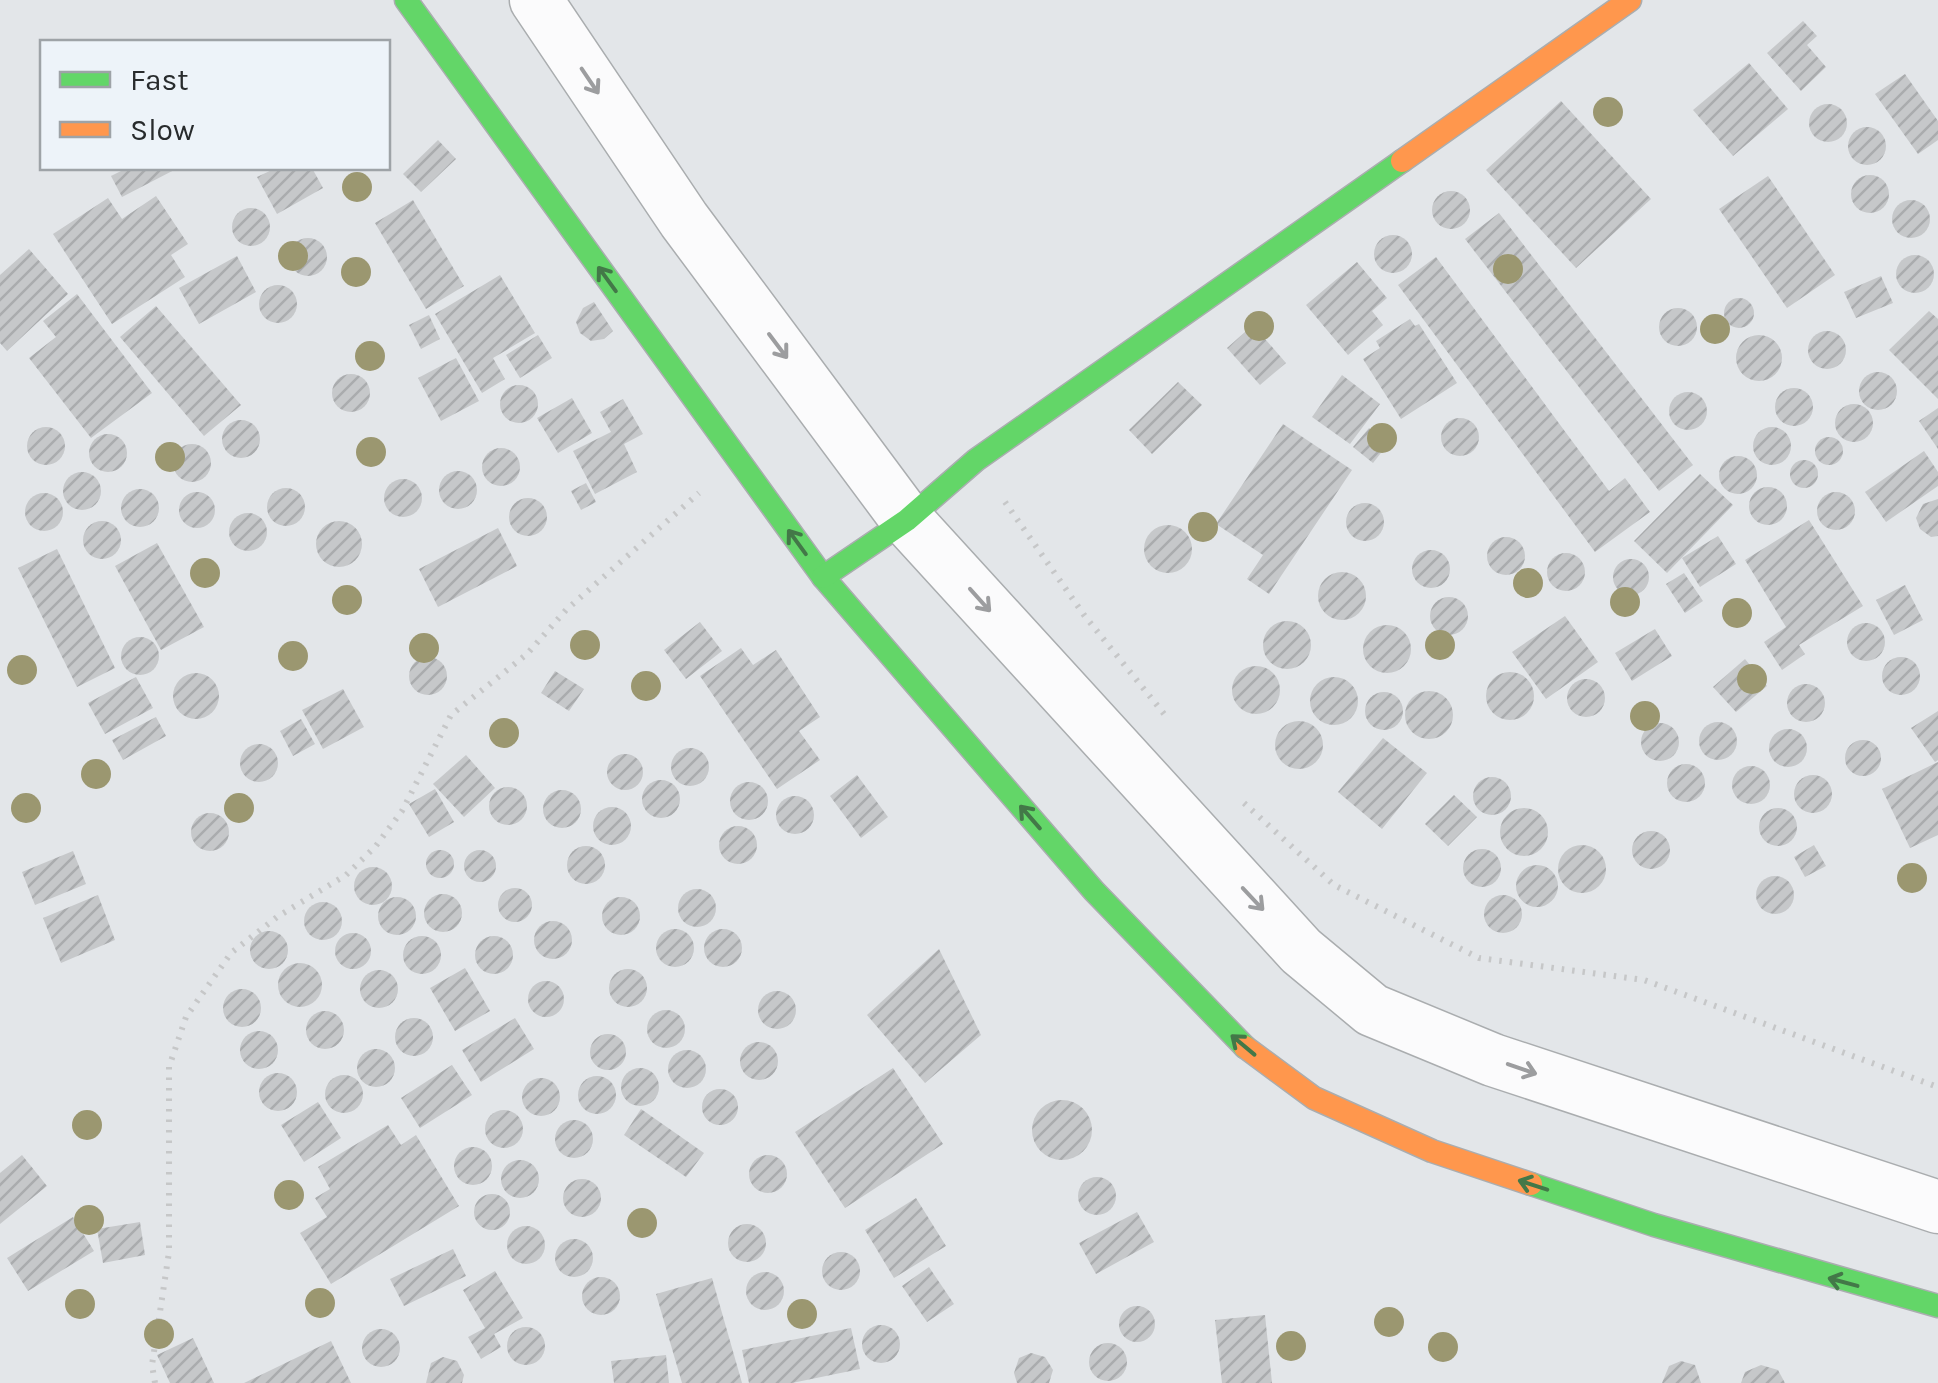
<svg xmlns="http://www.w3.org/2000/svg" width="1938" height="1383" font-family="Karla,sans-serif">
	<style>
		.building { fill: url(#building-hatch) }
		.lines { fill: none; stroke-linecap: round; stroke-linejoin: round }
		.street-casing { stroke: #aaadaf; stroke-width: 55 }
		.fast-casing { stroke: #aaadaf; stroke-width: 25 }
		.slow-casing { stroke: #aaadaf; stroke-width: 25 }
		.path { stroke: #c6c7c8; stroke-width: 6; stroke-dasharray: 2.5 8; stroke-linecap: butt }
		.street { stroke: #fbfbfc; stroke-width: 52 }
		.fast { stroke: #63d668; stroke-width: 22 }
		.slow { stroke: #ff974d; stroke-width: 22 }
		.tree { fill: #9b9770 }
		.oneway { stroke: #9c9d9f }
		.oneway2 { stroke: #437848 }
	</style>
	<defs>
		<pattern id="building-hatch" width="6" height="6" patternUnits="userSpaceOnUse" patternTransform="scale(2.5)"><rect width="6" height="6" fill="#c6c8ca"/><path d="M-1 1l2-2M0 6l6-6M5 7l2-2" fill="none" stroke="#aaacae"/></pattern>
	</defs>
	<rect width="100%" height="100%" fill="#e3e6e9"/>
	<g class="building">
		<polygon points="1803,21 1817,36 1807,45 1826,67 1801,91 1767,53"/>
		<polygon points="1749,63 1788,109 1733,156 1693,110"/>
		<polygon points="1905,74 1938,121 1938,140 1918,154 1875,94"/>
		<polygon points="1561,101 1651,199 1576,268 1486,170"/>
		<circle cx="1828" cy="123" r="19"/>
		<circle cx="1867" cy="146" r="19"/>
		<polygon points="438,140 456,159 421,192 403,174"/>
		<polygon points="127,168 178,168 122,197 111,176"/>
		<polygon points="276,168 312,168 323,188 277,214 257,177"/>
		<circle cx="1870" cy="194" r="19"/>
		<polygon points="1768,176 1835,275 1787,308 1719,209"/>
		<circle cx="1451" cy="210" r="19"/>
		<polygon points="156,196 188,244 171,255 185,277 112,324 53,234 108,198 122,219"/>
		<polygon points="413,200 464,286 426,309 375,223"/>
		<circle cx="1911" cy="219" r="19"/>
		<circle cx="251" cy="227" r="19"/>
		<polygon points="1499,213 1693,465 1659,491 1465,239"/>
		<circle cx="1393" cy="254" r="19"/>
		<circle cx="308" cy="257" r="19"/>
		<polygon points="29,249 68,294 7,351 0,343 0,275"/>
		<circle cx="1915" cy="274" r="19"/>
		<polygon points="237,256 256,292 199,324 179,288"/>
		<polygon points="1436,257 1609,491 1625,478 1650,512 1595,552 1398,285"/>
		<polygon points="1357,262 1387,298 1372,311 1383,325 1348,355 1306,305"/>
		<polygon points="500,275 535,333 493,358 505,379 482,393 435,314"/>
		<polygon points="1881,276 1893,303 1856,318 1844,292"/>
		<circle cx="278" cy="304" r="19"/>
		<polygon points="77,294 152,393 91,438 29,358 56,337 43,321"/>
		<circle cx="1739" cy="313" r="15"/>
		<polygon points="594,302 613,331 604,339 591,341 580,333 576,322 583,308"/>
		<polygon points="156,306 241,405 204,436 120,337"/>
		<circle cx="1678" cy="327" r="19"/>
		<polygon points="1929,311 1938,319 1938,399 1889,350"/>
		<polygon points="429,315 440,339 421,349 409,325"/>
		<polygon points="1410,319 1415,326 1419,324 1457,383 1401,419 1363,359 1380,348 1376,341"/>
		<polygon points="1253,325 1286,363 1260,385 1227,348"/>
		<circle cx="1827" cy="350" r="19"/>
		<circle cx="1759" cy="358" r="23"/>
		<polygon points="538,335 552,358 520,378 506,355"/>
		<polygon points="456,358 479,401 441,421 418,378"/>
		<circle cx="1878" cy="391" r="19"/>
		<circle cx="351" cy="393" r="19"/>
		<polygon points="1342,375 1380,404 1350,444 1312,417"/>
		<polygon points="1178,382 1202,405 1152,454 1129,430"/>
		<circle cx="519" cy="404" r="19"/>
		<circle cx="1794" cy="407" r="19"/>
		<circle cx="1688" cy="411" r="19"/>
		<polygon points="572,398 592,433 558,453 537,418"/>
		<polygon points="623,399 643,434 624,444 637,472 595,494 573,451 611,432 600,412"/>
		<circle cx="1854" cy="423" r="19"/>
		<polygon points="1938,408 1938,449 1919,421"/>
		<circle cx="1460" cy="437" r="19"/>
		<circle cx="241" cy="439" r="19"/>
		<polygon points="1283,424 1352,470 1269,594 1247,579 1263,555 1216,524"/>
		<circle cx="46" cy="446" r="19"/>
		<circle cx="1772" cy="446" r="19"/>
		<polygon points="1369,428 1388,444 1373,463 1353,447"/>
		<circle cx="108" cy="453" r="19"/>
		<circle cx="1829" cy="451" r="14"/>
		<circle cx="192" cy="463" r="19"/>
		<circle cx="501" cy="467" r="19"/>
		<polygon points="1924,451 1938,472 1938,486 1886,522 1865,492"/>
		<circle cx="1738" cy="475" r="19"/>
		<circle cx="1804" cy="474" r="14"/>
		<circle cx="458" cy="490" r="19"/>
		<circle cx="82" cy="491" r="19"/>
		<polygon points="1700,474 1733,505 1667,573 1634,541"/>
		<circle cx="403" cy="498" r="19"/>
		<polygon points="586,483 596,502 581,510 571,491"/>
		<circle cx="1768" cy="506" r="19"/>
		<circle cx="286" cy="507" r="19"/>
		<circle cx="140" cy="508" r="19"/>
		<circle cx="197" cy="510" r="18"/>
		<circle cx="1836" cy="511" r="19"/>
		<circle cx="44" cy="512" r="19"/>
		<circle cx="528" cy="517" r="19"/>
		<polygon points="1938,499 1938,536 1931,537 1920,529 1916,518 1923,504"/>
		<circle cx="1365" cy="522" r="19"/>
		<circle cx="248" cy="532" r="19"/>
		<polygon points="1809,520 1863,606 1799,645 1805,654 1782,670 1764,642 1786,627 1745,560"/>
		<circle cx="339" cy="544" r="23"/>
		<circle cx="102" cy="540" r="19"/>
		<circle cx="1168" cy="549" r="24"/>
		<polygon points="498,528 517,566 438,607 419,569"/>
		<polygon points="1718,536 1736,564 1700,587 1682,558"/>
		<circle cx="1506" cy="556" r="19"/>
		<polygon points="157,543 204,627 161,650 115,566"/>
		<polygon points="57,549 115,668 77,687 18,568"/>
		<circle cx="1431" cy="569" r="19"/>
		<circle cx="1566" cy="572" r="19"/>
		<circle cx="1631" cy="577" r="18"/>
		<circle cx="1342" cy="596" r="24"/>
		<polygon points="1684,573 1703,601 1685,613 1666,584"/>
		<polygon points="1905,585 1923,620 1894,635 1876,600"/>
		<circle cx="1449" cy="616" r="19"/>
		<polygon points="1565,616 1598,662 1546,699 1512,652"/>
		<circle cx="1287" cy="645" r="24"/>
		<polygon points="700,622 722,651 686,679 664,650"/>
		<circle cx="1866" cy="642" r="19"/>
		<circle cx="1387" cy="649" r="24"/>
		<polygon points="1655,629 1672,656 1632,681 1615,653"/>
		<circle cx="140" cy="656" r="19"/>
		<polygon points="741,648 753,665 776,650 820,717 799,731 820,760 777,789 700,676"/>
		<circle cx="428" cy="676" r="19"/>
		<circle cx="1901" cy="676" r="19"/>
		<polygon points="1745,659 1767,686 1736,712 1713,687"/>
		<circle cx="1256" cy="690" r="24"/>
		<polygon points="555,671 584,689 569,711 541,693"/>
		<circle cx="1510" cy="696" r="24"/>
		<circle cx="196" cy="696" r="23"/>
		<circle cx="1334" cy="701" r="24"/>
		<polygon points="136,677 153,708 105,734 88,703"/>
		<circle cx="1586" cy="698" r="19"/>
		<circle cx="1806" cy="703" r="19"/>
		<polygon points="343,689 364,727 323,749 302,710"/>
		<circle cx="1429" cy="715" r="24"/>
		<circle cx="1384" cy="711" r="19"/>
		<polygon points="1938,711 1938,760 1935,762 1911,728"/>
		<polygon points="156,717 166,736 123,760 112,740"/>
		<polygon points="301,719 315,744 293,756 280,731"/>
		<circle cx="1299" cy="745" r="24"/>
		<circle cx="1718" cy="741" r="19"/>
		<circle cx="1660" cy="742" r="19"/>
		<circle cx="1788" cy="748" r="19"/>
		<polygon points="1383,738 1427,773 1382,829 1338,792"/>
		<circle cx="1863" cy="758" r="18"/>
		<circle cx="259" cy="763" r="19"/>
		<circle cx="690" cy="767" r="19"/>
		<circle cx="625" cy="772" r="18"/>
		<polygon points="466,755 495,788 464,817 433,784"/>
		<polygon points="1938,762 1938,835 1910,848 1882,789"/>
		<circle cx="1686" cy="783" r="19"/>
		<circle cx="1751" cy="785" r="19"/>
		<polygon points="857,775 888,817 861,838 830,796"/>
		<circle cx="1813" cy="794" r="19"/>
		<circle cx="1492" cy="796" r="19"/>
		<circle cx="661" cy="799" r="19"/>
		<circle cx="749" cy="801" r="19"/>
		<circle cx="508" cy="806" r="19"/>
		<polygon points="435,789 454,822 429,837 409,804"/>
		<circle cx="562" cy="809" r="19"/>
		<polygon points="1454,795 1477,817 1448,846 1425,824"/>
		<circle cx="795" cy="815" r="19"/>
		<circle cx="612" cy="826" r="19"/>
		<circle cx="1524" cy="832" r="24"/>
		<circle cx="1778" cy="827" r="19"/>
		<circle cx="210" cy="832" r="19"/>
		<circle cx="738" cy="845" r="19"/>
		<circle cx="1651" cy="850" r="19"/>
		<circle cx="1582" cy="869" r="24"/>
		<polygon points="1814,845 1826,866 1805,877 1794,857"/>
		<circle cx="586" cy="865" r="19"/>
		<circle cx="1482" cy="868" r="19"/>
		<circle cx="440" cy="864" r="14"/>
		<circle cx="480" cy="866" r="16"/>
		<polygon points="73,851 86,884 35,905 22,872"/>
		<circle cx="1537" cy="886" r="21"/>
		<circle cx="373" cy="886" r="19"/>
		<circle cx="1775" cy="895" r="19"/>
		<circle cx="515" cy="905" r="17"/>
		<circle cx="697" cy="908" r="19"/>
		<circle cx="443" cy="913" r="19"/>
		<polygon points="98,895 115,940 61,963 43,918"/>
		<circle cx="1503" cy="914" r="19"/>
		<circle cx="397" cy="916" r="19"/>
		<circle cx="621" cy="916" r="19"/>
		<circle cx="323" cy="921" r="19"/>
		<circle cx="553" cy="940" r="19"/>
		<circle cx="723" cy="948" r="19"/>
		<circle cx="675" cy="948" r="19"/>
		<circle cx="269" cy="950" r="19"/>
		<circle cx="353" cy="951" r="18"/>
		<circle cx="494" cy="955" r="19"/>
		<circle cx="422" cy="955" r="19"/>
		<polygon points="939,949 981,1035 925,1083 867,1015"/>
		<circle cx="300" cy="985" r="22"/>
		<polygon points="465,968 490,1011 455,1031 430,988"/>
		<circle cx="628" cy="988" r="19"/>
		<circle cx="379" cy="989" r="19"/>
		<circle cx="546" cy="999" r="18"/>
		<circle cx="242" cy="1008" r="19"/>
		<circle cx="777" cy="1010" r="19"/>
		<circle cx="666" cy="1029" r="19"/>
		<circle cx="325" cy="1030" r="19"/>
		<polygon points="515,1018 534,1049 481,1082 462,1050"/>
		<circle cx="414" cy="1037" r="19"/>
		<circle cx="259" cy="1050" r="19"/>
		<circle cx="608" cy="1052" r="18"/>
		<circle cx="759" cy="1061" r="19"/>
		<circle cx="376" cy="1068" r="19"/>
		<circle cx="687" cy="1069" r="19"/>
		<polygon points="452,1065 472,1095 420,1128 401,1098"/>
		<polygon points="893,1068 943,1144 845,1208 795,1132"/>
		<circle cx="640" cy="1087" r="19"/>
		<circle cx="278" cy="1092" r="19"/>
		<circle cx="344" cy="1094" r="19"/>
		<circle cx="597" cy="1095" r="19"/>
		<circle cx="541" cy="1097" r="19"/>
		<circle cx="720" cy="1107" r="18"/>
		<circle cx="1062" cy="1130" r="30"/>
		<polygon points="318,1102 341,1138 304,1162 281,1125"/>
		<polygon points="641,1109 704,1153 686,1177 624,1135"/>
		<circle cx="504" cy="1129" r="19"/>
		<circle cx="574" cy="1139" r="19"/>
		<polygon points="388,1125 401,1145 416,1135 459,1206 331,1284 300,1233 327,1217 315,1198 330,1189 318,1167"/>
		<circle cx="473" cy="1166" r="19"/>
		<polygon points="22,1155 47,1186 0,1224 0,1173"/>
		<circle cx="768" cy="1174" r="19"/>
		<circle cx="520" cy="1179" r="19"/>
		<circle cx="1097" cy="1196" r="19"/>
		<circle cx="582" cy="1198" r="19"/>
		<circle cx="492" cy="1212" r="18"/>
		<polygon points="916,1198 946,1246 894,1278 865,1230"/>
		<polygon points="1137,1212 1154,1242 1096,1274 1079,1243"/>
		<polygon points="73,1217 94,1251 28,1291 7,1258"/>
		<polygon points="140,1222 145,1255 103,1263 97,1229"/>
		<circle cx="747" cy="1243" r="19"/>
		<circle cx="526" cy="1245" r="19"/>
		<circle cx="574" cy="1258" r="19"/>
		<polygon points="453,1249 466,1276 404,1306 390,1279"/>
		<circle cx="841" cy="1271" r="19"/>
		<polygon points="929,1267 954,1304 927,1322 902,1286"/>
		<polygon points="495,1271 523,1318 494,1334 501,1347 481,1359 468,1337 485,1328 463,1290"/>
		<circle cx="765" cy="1291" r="19"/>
		<circle cx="601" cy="1296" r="19"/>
		<polygon points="712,1278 742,1383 682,1383 656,1294"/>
		<circle cx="1137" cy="1324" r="18"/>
		<polygon points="1265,1315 1272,1383 1222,1383 1215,1320"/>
		<circle cx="881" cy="1344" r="19"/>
		<circle cx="526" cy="1346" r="19"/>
		<polygon points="851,1328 860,1369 792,1383 749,1383 742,1350"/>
		<circle cx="381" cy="1348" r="19"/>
		<polygon points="193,1338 214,1383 170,1383 157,1355"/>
		<polygon points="331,1341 351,1383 244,1383"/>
		<circle cx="1108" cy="1362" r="19"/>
		<polygon points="1031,1353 1045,1357 1053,1370 1049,1383 1017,1383 1014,1373 1019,1358"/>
		<polygon points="666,1355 669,1383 614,1383 611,1361"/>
		<polygon points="443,1357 457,1361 464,1375 462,1383 426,1383 431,1363"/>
		<polygon points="1681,1361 1695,1365 1701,1383 1662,1383 1669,1366"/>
		<polygon points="1761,1365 1778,1370 1785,1383 1741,1383 1745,1372"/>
	</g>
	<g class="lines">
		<defs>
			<polyline id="street" points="536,0 684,220 907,520 1301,951 1372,1010 1493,1060 1938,1207"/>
			<g id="fast">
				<polyline points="406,0 823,577 1094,891 1245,1047"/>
				<polyline points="823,577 907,520 976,460 1402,161"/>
				<polyline points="1531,1184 1654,1225 1938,1306"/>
			</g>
			<g id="slow">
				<polyline points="1402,161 1630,0"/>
				<polyline points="1245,1047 1314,1098 1432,1151 1531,1184"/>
			</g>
		</defs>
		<use href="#street" class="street-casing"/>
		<use href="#fast" class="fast-casing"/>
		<use href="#slow" class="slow-casing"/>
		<g class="path">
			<polyline points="1005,502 1084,615 1169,720"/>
			<polyline points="1244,803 1334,885 1479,958 1644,980 1938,1087"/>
			<polyline points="155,1383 152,1365 169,1252 169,1067 186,1017 231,953 277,917 346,875 375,847 402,811 451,715 527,654 566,610 699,493"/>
		</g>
		<use href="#street" class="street"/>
		<use href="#fast" class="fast"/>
		<use href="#slow" class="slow"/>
	</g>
	<g class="tree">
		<circle cx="1608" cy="112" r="15"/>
		<circle cx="357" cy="187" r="15"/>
		<circle cx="293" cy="256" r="15"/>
		<circle cx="1508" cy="269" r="15"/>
		<circle cx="356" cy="272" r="15"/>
		<circle cx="1259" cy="326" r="15"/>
		<circle cx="1715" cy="329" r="15"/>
		<circle cx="370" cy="356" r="15"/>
		<circle cx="1382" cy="438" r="15"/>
		<circle cx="371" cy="452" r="15"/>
		<circle cx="170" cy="457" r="15"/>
		<circle cx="1203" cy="527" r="15"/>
		<circle cx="205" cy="573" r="15"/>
		<circle cx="1528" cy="583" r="15"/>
		<circle cx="347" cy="600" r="15"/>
		<circle cx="1625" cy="602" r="15"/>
		<circle cx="1737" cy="613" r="15"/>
		<circle cx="585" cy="645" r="15"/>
		<circle cx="1440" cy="645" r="15"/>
		<circle cx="424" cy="648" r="15"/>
		<circle cx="293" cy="656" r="15"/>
		<circle cx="22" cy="670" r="15"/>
		<circle cx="1752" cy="679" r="15"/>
		<circle cx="646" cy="686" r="15"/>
		<circle cx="1645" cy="716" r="15"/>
		<circle cx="504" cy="733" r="15"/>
		<circle cx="96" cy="774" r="15"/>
		<circle cx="26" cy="808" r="15"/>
		<circle cx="239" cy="808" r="15"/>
		<circle cx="1912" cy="878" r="15"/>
		<circle cx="87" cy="1125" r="15"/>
		<circle cx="289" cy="1195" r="15"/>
		<circle cx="89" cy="1220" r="15"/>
		<circle cx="642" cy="1223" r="15"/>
		<circle cx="320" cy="1303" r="15"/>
		<circle cx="80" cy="1304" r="15"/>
		<circle cx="802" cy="1314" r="15"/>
		<circle cx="1389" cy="1322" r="15"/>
		<circle cx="159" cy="1334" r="15"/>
		<circle cx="1291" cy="1346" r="15"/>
		<circle cx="1443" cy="1347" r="15"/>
	</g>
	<defs><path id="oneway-shaft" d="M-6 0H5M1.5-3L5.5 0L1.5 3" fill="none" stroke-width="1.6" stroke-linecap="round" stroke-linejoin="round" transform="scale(2.5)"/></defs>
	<g class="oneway">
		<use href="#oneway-shaft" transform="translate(590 81) rotate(56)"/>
		<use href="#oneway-shaft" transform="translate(778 346) rotate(53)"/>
		<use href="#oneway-shaft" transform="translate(980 600) rotate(48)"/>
		<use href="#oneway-shaft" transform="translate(1253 899) rotate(47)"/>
		<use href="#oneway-shaft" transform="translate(1522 1069) rotate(19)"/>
	</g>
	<g class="oneway2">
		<use href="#oneway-shaft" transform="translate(607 279) rotate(-126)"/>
		<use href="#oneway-shaft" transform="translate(797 542) rotate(-126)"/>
		<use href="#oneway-shaft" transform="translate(1030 817) rotate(-131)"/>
		<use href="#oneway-shaft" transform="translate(1243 1045) rotate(-140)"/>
		<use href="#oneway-shaft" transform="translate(1533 1185) rotate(-162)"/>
		<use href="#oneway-shaft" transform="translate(1843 1282) rotate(-165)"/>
	</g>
	<rect x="40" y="40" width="350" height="130" fill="#edf3f9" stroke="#9ea3a7" stroke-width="2.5"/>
	<rect x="60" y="72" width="50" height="15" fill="#63d668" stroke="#9ea3a7" stroke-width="2.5"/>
	<text x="130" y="90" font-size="30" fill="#282b2d">Fast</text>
	<rect x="60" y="122" width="50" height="15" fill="#ff974d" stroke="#9ea3a7" stroke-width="2.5"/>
	<text x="130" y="140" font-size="30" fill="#282b2d">Slow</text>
</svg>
